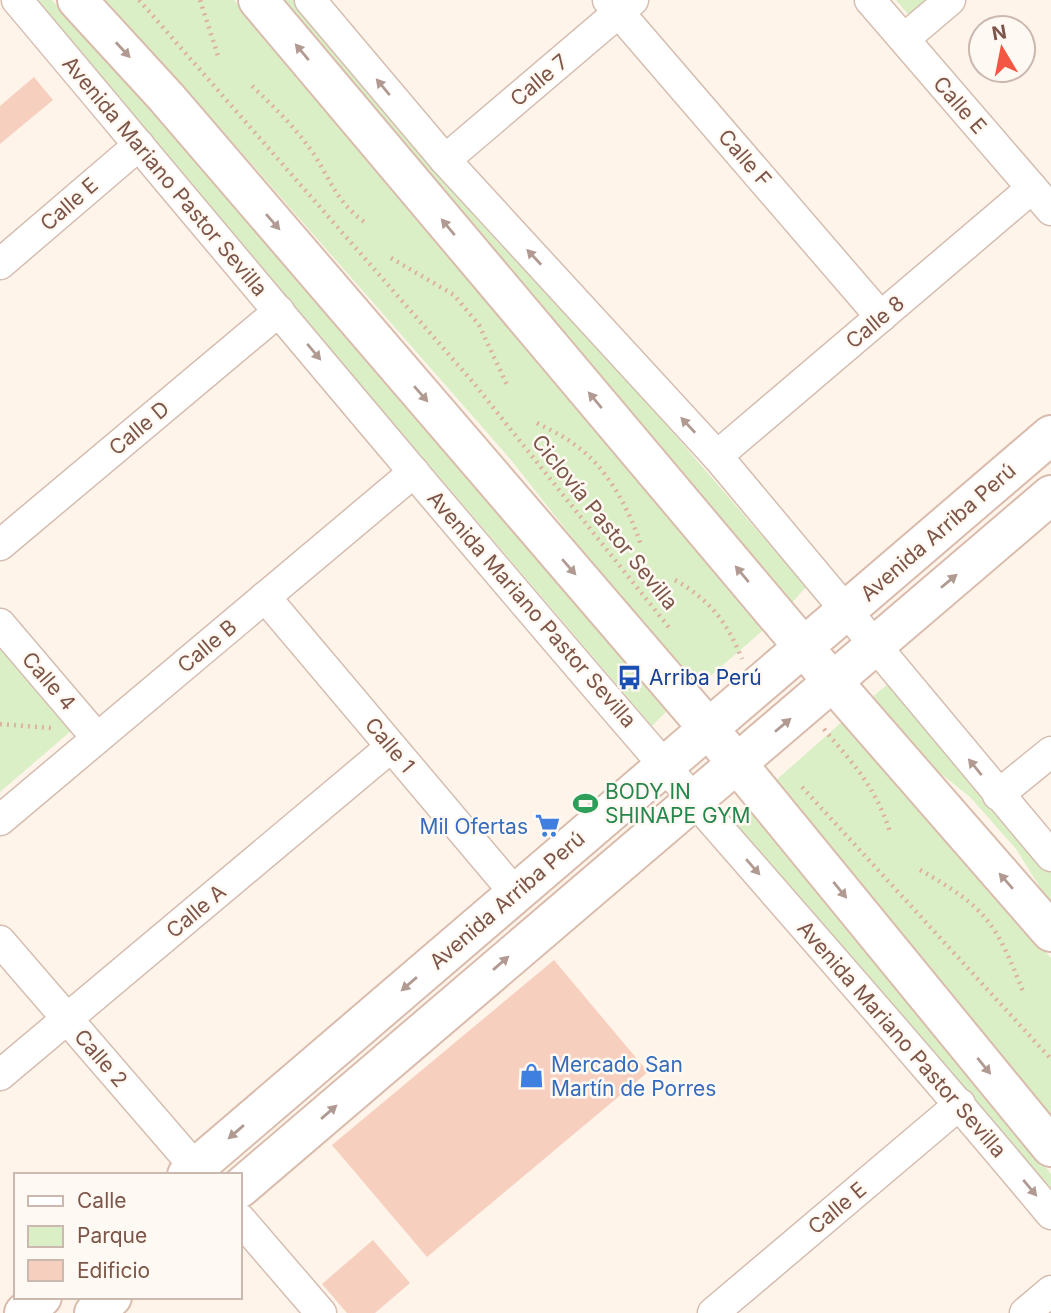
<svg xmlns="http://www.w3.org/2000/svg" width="1051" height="1313" font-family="Inter,sans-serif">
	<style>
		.green { fill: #dbefc6 }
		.building { fill: #f7cfbf }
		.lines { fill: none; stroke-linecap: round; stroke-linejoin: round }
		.street-casing { stroke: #d5bdb0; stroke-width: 33 }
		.secondary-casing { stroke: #d9bcad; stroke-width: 42 }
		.path { stroke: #ddb1a0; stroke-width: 4.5; stroke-dasharray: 2 5; stroke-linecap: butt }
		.street { stroke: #fff; stroke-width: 30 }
		.secondary { stroke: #fff; stroke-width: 38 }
		.oneway { fill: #b19a92 }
		.labels { text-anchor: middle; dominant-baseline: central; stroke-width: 5; stroke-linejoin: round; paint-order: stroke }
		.street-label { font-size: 21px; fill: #7d5649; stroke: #fff9f3 }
		.transit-label { font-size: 21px; fill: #164399; stroke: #fff9f3; text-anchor: start }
		.leisure-label { font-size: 21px; fill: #27864d; stroke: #fff9f3; text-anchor: start }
		.shop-label { font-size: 21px; fill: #366cbe; stroke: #fff9f3; text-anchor: end }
	</style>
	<rect width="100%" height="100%" fill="#fef4ea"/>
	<g class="green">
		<polygon points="32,0 52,0 207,172 669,709 652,726"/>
		<polygon points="101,0 234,0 768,626 693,691 511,460 241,152"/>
		<polygon points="273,0 300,0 806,587 791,604"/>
		<polygon points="896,0 934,0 912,19"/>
		<polygon points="0,649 71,731 0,792"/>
		<polygon points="889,683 1051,873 1051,905 1016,849 970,797 921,758 871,698"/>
		<polygon points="845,719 1051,958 1051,1126 774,782"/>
		<polygon points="750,802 1051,1174 1051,1194 727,821"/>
	</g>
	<g class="building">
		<polygon points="34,77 53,100 0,144 0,106"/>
		<polygon points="554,960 648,1072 427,1257 332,1145"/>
		<polygon points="373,1240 410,1283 375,1313 347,1313 322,1284"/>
	</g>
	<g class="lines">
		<defs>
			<g id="street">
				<path d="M17 0C242 268 466 537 695 801 814 938 935 1074 1051 1214"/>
				<polyline points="310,0 445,160 717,456 1051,856"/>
				<polyline points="608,0 881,317"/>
				<polyline points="870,0 1051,210"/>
				<polyline points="904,39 950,0"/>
				<polyline points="445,160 633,0"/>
				<polyline points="0,264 139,145"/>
				<polyline points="717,456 1032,188"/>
				<polyline points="0,545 279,311"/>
				<polyline points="265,597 515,893"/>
				<polyline points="0,624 97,738"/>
				<polyline points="998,795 1051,752"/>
				<polyline points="0,820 414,472"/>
				<polyline points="0,941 202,1175"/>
				<polyline points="0,1075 391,747"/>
				<polyline points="240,1219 321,1313"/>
				<polyline points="713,1313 960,1104"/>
				<polyline points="1025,1313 1051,1291"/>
			</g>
			<g id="secondary">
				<polyline points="77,0 166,97 708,728 1051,1147"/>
				<polyline points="258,0 833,682 1051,932"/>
				<polyline points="187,1175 1051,435"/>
				<polyline points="240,1188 1051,495"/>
				<polyline points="24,1313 42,1297"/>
				<polyline points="94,1313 112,1297"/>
			</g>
		</defs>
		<use href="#street" class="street-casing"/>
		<use href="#secondary" class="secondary-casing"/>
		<g class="path">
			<polyline points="139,0 472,381 671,630"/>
			<polyline points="200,0 218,56"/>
			<path d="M252 86C275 108 297 129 315 156 333 185 336 200 364 222"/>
			<polyline points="391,258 454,295 479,325 507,385"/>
			<path d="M537 423C550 430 564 436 575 445 607 467 629 509 641 545"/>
			<path d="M675 580C710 600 727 622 742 659"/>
			<polyline points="0,724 51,728"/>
			<path d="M824 729C854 765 875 786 890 832"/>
			<polyline points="802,787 1051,1059"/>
			<path d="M920 870C987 908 996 923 1024 994"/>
		</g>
		<use href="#street" class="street"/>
		<use href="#secondary" class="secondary"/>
	</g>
	<defs><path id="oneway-solid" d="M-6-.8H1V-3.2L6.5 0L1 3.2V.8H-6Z" transform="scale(1.75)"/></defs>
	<g class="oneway">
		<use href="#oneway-solid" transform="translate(123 50) rotate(47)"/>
		<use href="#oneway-solid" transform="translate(302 52) rotate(-130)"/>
		<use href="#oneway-solid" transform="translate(383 87) rotate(-130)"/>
		<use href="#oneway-solid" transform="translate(273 222) rotate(49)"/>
		<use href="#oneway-solid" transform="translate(448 227) rotate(-130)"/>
		<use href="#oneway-solid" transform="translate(534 257) rotate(-133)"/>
		<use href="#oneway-solid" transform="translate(314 352) rotate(50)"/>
		<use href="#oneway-solid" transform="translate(421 394) rotate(49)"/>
		<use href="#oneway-solid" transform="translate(595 400) rotate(-130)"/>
		<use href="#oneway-solid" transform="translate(688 425) rotate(-133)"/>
		<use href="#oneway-solid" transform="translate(569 567) rotate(49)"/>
		<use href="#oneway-solid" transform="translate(742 574) rotate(-130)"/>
		<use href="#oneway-solid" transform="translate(949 581) rotate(-40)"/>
		<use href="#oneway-solid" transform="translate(783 725) rotate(-40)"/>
		<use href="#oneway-solid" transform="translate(975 767) rotate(-129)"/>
		<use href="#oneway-solid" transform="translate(753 867) rotate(49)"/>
		<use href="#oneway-solid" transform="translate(1006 881) rotate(-131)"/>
		<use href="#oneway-solid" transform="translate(840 890) rotate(51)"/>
		<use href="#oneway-solid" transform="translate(501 963) rotate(-41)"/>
		<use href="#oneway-solid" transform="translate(409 984) rotate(139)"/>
		<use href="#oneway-solid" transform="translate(984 1066) rotate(51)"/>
		<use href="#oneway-solid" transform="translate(329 1112) rotate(-41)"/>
		<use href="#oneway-solid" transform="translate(236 1132) rotate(139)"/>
		<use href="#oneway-solid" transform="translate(1030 1188) rotate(50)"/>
	</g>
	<defs>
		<symbol id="bus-bare" viewBox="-9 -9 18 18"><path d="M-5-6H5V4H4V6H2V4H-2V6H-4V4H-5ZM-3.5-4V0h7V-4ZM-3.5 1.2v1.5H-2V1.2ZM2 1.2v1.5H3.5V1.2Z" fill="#1a4fb4" stroke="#fff9f3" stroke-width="2.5" paint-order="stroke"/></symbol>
		<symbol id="stadium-bare" viewBox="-9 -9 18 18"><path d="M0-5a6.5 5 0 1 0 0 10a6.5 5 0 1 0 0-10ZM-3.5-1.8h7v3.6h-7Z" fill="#2e9e5b" stroke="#fff9f3" stroke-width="2.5" paint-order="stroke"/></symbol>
		<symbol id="supermarket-bare" viewBox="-9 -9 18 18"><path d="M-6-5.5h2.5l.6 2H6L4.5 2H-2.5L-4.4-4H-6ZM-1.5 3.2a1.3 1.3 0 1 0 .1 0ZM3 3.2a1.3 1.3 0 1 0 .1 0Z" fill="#3f7fe0" stroke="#fff9f3" stroke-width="2.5" paint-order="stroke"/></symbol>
		<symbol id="shop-bare" viewBox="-9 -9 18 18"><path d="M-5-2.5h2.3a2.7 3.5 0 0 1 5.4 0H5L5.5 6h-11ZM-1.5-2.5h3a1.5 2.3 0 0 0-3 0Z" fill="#3f7fe0" stroke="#fff9f3" stroke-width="2.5" paint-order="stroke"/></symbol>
	</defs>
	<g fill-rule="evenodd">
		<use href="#bus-bare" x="612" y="660" width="35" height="35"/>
		<use href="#stadium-bare" x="568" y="786" width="35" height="35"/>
		<use href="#supermarket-bare" x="530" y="808" width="35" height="35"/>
		<use href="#shop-bare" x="514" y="1058" width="35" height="35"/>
	</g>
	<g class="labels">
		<g class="street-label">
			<text transform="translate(539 80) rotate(-40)">Calle 7</text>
			<text transform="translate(960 105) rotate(49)">Calle E</text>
			<text transform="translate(745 158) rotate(49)">Calle F</text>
			<text transform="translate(165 176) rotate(50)">Avenida Mariano Pastor Sevilla</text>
			<text transform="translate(69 204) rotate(-41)">Calle E</text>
			<text transform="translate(875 322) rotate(-40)">Calle 8</text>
			<text transform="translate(139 428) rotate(-40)">Calle D</text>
			<text transform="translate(605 522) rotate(51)">Ciclovía Pastor Sevilla</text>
			<text transform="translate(938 532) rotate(-41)">Avenida Arriba Perú</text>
			<text transform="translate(532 609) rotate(49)">Avenida Mariano Pastor Sevilla</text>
			<text transform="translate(207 646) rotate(-40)">Calle B</text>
			<text transform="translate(49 681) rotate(49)">Calle 4</text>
			<text transform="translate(390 745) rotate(50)">Calle 1</text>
			<text transform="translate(507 900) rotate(-41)">Avenida Arriba Perú</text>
			<text transform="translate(196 911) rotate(-40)">Calle A</text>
			<text transform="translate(902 1039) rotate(49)">Avenida Mariano Pastor Sevilla</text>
			<text transform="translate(101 1058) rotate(49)">Calle 2</text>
			<text transform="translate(837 1208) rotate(-40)">Calle E</text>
		</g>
		<g class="transit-label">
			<text x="649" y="677">Arriba Perú</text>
		</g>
		<g class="leisure-label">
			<text x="605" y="791">BODY IN<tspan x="605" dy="24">SHINAPE GYM</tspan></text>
		</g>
		<g class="shop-label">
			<text x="528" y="826">Mil Ofertas</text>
			<text x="551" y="1064" text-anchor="start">Mercado San<tspan x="551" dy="24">Martín de Porres</tspan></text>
		</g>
	</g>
	<rect x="14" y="1173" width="228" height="126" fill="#fff9f3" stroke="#cbb8af" stroke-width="2"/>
	<rect x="28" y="1196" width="35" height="10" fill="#ffffff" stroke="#cbb8af" stroke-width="2"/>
	<text x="77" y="1208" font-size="21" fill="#7d5649">Calle</text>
	<rect x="28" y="1226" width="35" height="21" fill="#dbefc6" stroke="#cbb8af" stroke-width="2"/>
	<text x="77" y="1243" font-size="21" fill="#7d5649">Parque</text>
	<rect x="28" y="1260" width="35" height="21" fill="#f7cfbf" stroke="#cbb8af" stroke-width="2"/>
	<text x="77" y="1278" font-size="21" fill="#7d5649">Edificio</text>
	<g transform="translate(1002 49) rotate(350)"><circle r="33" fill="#fff9f3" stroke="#cbb8af" stroke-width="2"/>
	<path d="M0-5L12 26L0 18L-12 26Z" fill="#f35744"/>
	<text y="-10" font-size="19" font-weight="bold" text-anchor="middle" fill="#7d5649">N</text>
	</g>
</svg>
